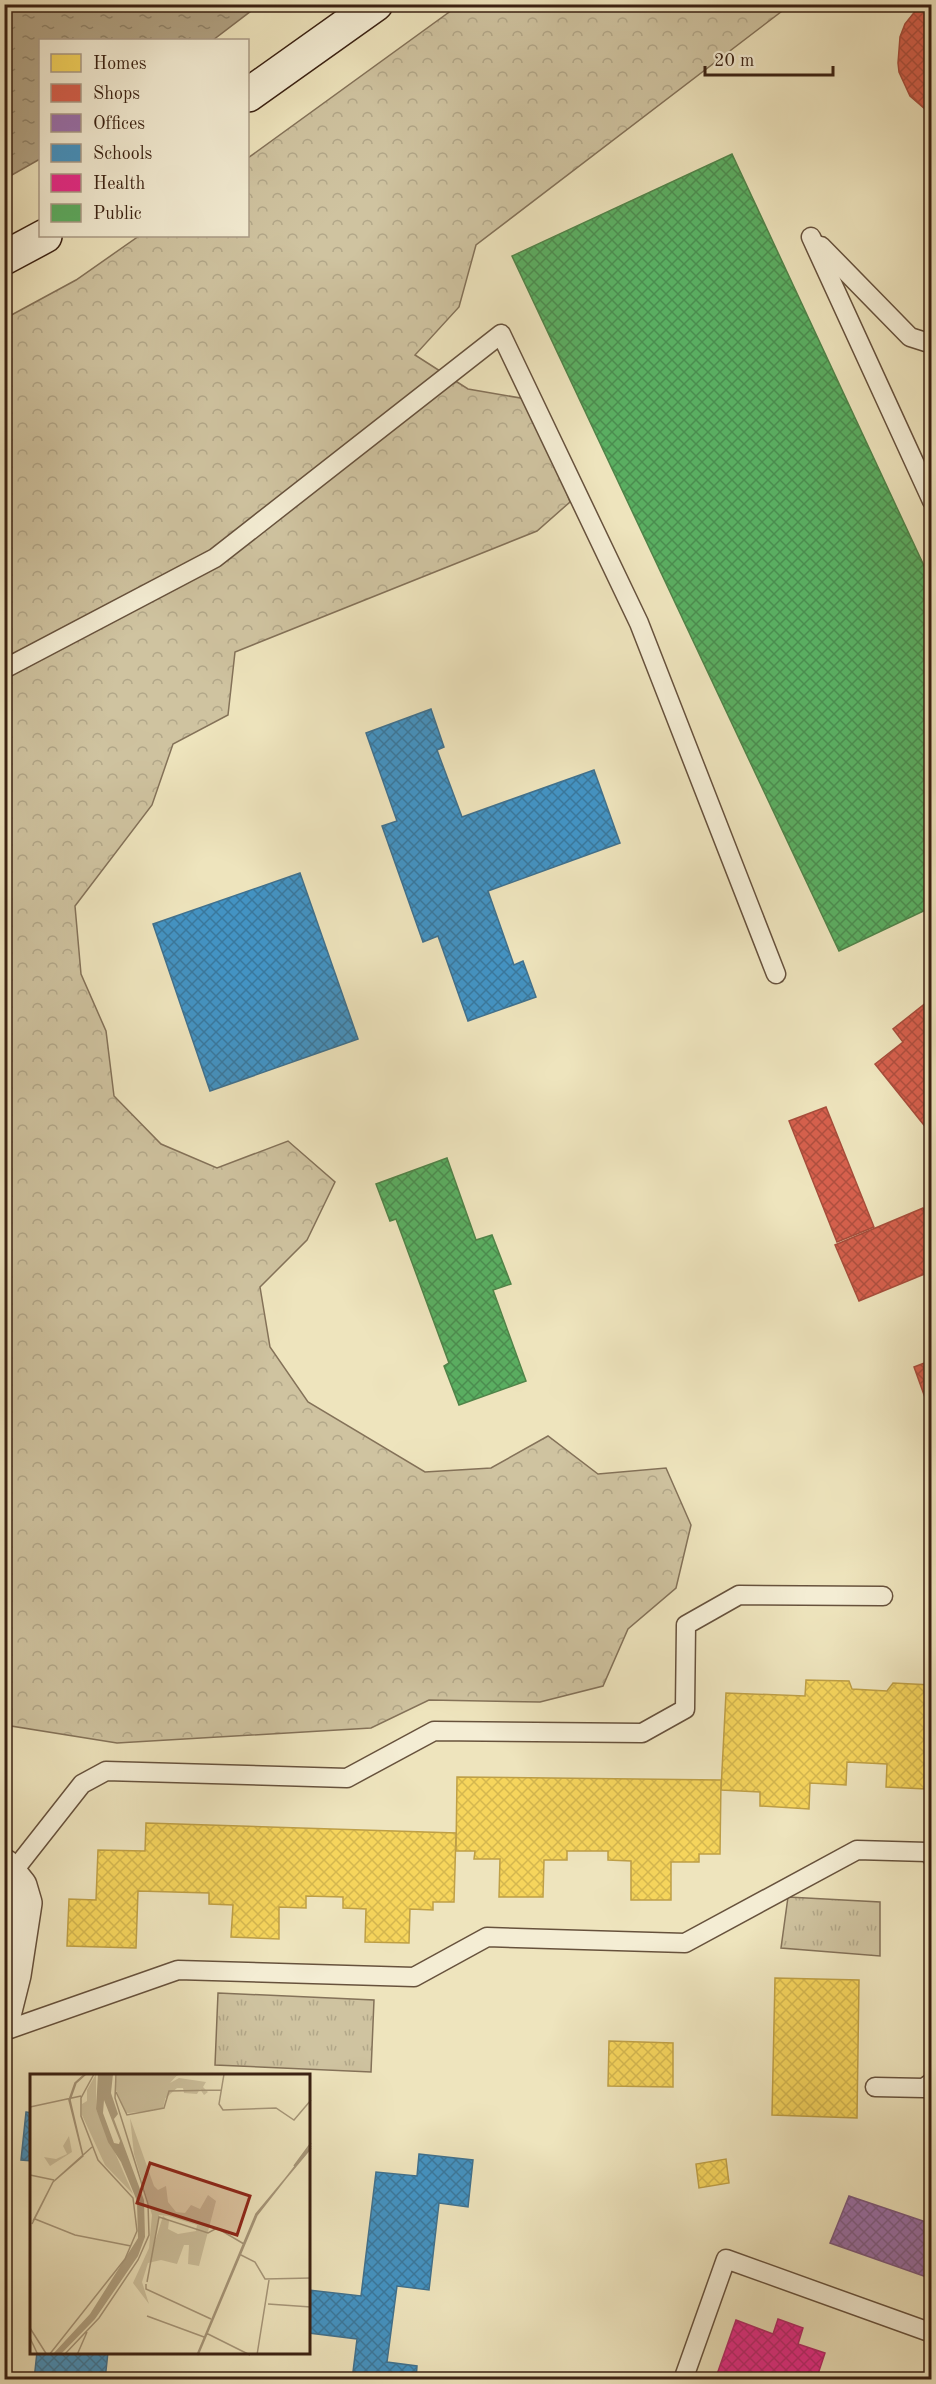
<svg xmlns="http://www.w3.org/2000/svg" width="936" height="2384" font-family="'Old Standard TT',serif">
	<style>
		.forest { fill: url(#forest-crowns); stroke: #847259; stroke-width: 1.5 }
		.park { fill: url(#park-tufts); stroke: #847259; stroke-width: 1.5 }
		.water { fill: url(#water-ripples); stroke: #816e56; stroke-width: 1.5 }
		.homes { fill: url(#homes-cross-hatch); stroke: #be9f46; stroke-width: 1.5 }
		.shops { fill: url(#shops-cross-hatch); stroke: #a74d3b; stroke-width: 1.5 }
		.offices { fill: url(#offices-cross-hatch); stroke: #7c587d; stroke-width: 1.5 }
		.schools { fill: url(#schools-cross-hatch); stroke: #40718e; stroke-width: 1.5 }
		.health { fill: url(#health-cross-hatch); stroke: #b32766; stroke-width: 1.5 }
		.public { fill: url(#public-cross-hatch); stroke: #508449; stroke-width: 1.5 }
		.lines { fill: none; stroke-linecap: round; stroke-linejoin: round }
		.lane-casing { stroke: #67523d; stroke-width: 21 }
		.street-casing { stroke: #67523d; stroke-width: 36 }
		.secondary-casing { stroke: #3a2112; stroke-width: 36 }
		.lane { stroke: #f4edd4; stroke-width: 18 }
		.street { stroke: #f4edd4; stroke-width: 33 }
		.secondary { stroke: #f4edd4; stroke-width: 33 }
		.inset-road { fill: none; stroke: #a69679; stroke-width: 1.5 }
		.view { fill: #8f2418; fill-opacity: 0.15; stroke: #8f2418; stroke-width: 3 }
		.inset-edge { fill: none; stroke: #3a2112; stroke-width: 3 }
	</style>
	<defs>
		<pattern id="forest-crowns" width="20" height="18" patternUnits="userSpaceOnUse" patternTransform="scale(1.5)"><rect width="20" height="18" fill="#cfc3a0"/><path d="M2 6a3 3 0 1 1 6 0M12 15a3 3 0 1 1 6 0" fill="none" stroke="#b2a789"/></pattern>
		<pattern id="park-tufts" width="24" height="20" patternUnits="userSpaceOnUse" patternTransform="scale(1.5)"><rect width="24" height="20" fill="#cfc3a0"/><path d="M3 7l-1-3M5 7V3M7 7l1-3M15 17l-1-3M17 17v-4M19 17l1-3" fill="none" stroke="#b2a789"/></pattern>
		<pattern id="water-ripples" width="26" height="14" patternUnits="userSpaceOnUse" patternTransform="scale(1.5)"><rect width="26" height="14" fill="#b1a283"/><path d="M2 4q2-2 4 0t4 0M15 11q2-2 4 0t4 0" fill="none" stroke="#91846a"/></pattern>
		<pattern id="homes-cross-hatch" width="8" height="8" patternUnits="userSpaceOnUse" patternTransform="scale(1.5)"><rect width="8" height="8" fill="#f6d55c"/><path d="M0 0l8 8M0 8l8-8" fill="none" stroke="#d4b74f"/></pattern>
		<pattern id="shops-cross-hatch" width="8" height="8" patternUnits="userSpaceOnUse" patternTransform="scale(1.5)"><rect width="8" height="8" fill="#d6604d"/><path d="M0 0l8 8M0 8l8-8" fill="none" stroke="#af4f3f"/></pattern>
		<pattern id="offices-cross-hatch" width="8" height="8" patternUnits="userSpaceOnUse" patternTransform="scale(1.5)"><rect width="8" height="8" fill="#9970ab"/><path d="M0 0l8 8M0 8l8-8" fill="none" stroke="#7e5c8a"/></pattern>
		<pattern id="schools-cross-hatch" width="8" height="8" patternUnits="userSpaceOnUse" patternTransform="scale(1.5)"><rect width="8" height="8" fill="#4393c3"/><path d="M0 0l8 8M0 8l8-8" fill="none" stroke="#39789d"/></pattern>
		<pattern id="health-cross-hatch" width="8" height="8" patternUnits="userSpaceOnUse" patternTransform="scale(1.5)"><rect width="8" height="8" fill="#e7298a"/><path d="M0 0l8 8M0 8l8-8" fill="none" stroke="#bc236f"/></pattern>
		<pattern id="public-cross-hatch" width="8" height="8" patternUnits="userSpaceOnUse" patternTransform="scale(1.5)"><rect width="8" height="8" fill="#5aae61"/><path d="M0 0l8 8M0 8l8-8" fill="none" stroke="#4b8d4f"/></pattern>
	</defs>
	<rect width="100%" height="100%" fill="#eee4bd"/>
	<filter id="stains"><feTurbulence type="fractalNoise" baseFrequency=".00333" numOctaves="4"/><feColorMatrix values="0 0 0 0 .2 0 0 0 0 .09 0 0 0 0 .02 0 0 0 .5 -.17"/></filter>
	<radialGradient id="worn" r=".72"><stop offset=".6" stop-color="#630" stop-opacity="0"/><stop offset="1" stop-color="#630" stop-opacity=".3"/></radialGradient>
	<polygon class="forest" points="459,5 790,5 476,245 459,307 415,355 468,389 532,400 570,502 537,531 235,652 228,715 173,744 152,805 75,906 81,974 106,1031 114,1096 161,1144 217,1168 288,1141 335,1182 307,1240 260,1287 270,1347 308,1402 425,1472 491,1468 548,1436 598,1474 666,1468 691,1525 676,1588 628,1629 603,1686 540,1702 429,1700 371,1728 117,1743 5,1725 4,319 76,280 139,236 248,236 248,158"/>
	<g class="park">
		<polygon points="788,1897 880,1902 880,1956 781,1948"/>
		<polygon points="218,1993 374,2000 371,2072 215,2065"/>
	</g>
	<polygon class="water" points="5,4 259,4 259,5 213,40 40,40 40,159 5,179"/>
	<g class="homes">
		<polygon points="806,1680 849,1681 852,1689 887,1691 893,1683 932,1685 932,1818 925,1817 926,1789 886,1787 887,1764 847,1762 846,1785 810,1783 809,1809 760,1806 760,1792 721,1790 726,1693 805,1696"/>
		<polygon points="457,1777 721,1780 720,1854 699,1854 699,1862 671,1862 671,1900 631,1900 631,1861 608,1860 608,1851 567,1851 567,1860 544,1860 543,1897 499,1897 500,1859 474,1859 475,1851 456,1851"/>
		<polygon points="146,1823 456,1833 454,1902 433,1902 433,1910 410,1909 409,1943 365,1942 366,1909 343,1908 343,1897 306,1896 306,1908 279,1907 279,1939 231,1937 233,1905 209,1904 209,1893 138,1891 136,1948 67,1946 69,1899 96,1900 98,1850 145,1851"/>
		<polygon points="775,1978 859,1980 857,2118 772,2115"/>
		<polygon points="609,2041 673,2043 673,2087 608,2086"/>
		<polygon points="726,2159 729,2183 699,2188 696,2164"/>
	</g>
	<g class="shops">
		<polygon points="921,4 932,4 932,115 910,96 899,72 898,63 900,37 905,24"/>
		<polygon points="932,998 932,1135 875,1064 903,1042 893,1029"/>
		<polygon points="826,1107 874,1227 837,1242 789,1121"/>
		<polygon points="923,1208 932,1228 932,1271 859,1301 835,1245"/>
		<polygon points="932,1360 932,1417 914,1367"/>
	</g>
	<polygon class="offices" points="849,2196 932,2224 932,2279 830,2243"/>
	<g class="schools">
		<polygon points="431,709 444,747 437,750 462,817 594,770 620,843 488,891 514,965 523,961 536,997 468,1021 438,936 423,942 382,826 397,821 366,733"/>
		<polygon points="300,873 358,1039 210,1091 153,924"/>
		<polygon points="26,2112 32,2113 32,2161 21,2160"/>
		<polygon points="419,2154 473,2160 468,2207 439,2203 429,2290 397,2286 387,2362 417,2366 416,2380 352,2380 357,2339 309,2333 309,2290 361,2296 376,2172 417,2176"/>
		<polygon points="37,2352 108,2352 105,2380 34,2380"/>
	</g>
	<polygon class="health" points="778,2319 803,2328 798,2344 825,2353 816,2380 715,2380 736,2320 773,2334"/>
	<g class="public">
		<polygon points="732,154 932,583 932,907 839,951 512,256"/>
		<polygon points="447,1158 476,1240 492,1235 511,1284 493,1290 526,1381 459,1405 444,1366 449,1363 396,1219 390,1221 376,1184"/>
	</g>
	<g class="lines">
		<defs>
			<g id="lane">
				<polyline points="811,237 932,501"/>
				<polyline points="821,246 910,337 932,344"/>
				<polyline points="4,669 215,558 501,334 639,623 776,974"/>
				<polyline points="12,1873 82,1784 106,1771 347,1778 434,1731 642,1733 685,1709 686,1625 739,1595 883,1596"/>
				<polyline points="4,2031 178,1970 414,1977 487,1937 685,1943 857,1850 927,1852 932,1857"/>
				<polyline points="875,2087 924,2088 932,2082"/>
				<polyline points="683,2380 726,2259 932,2333"/>
			</g>
			<polyline id="street" points="4,1866 20,1886 25,1903 14,1975 4,2015"/>
			<g id="secondary">
				<polyline points="248,95 376,4"/>
				<polyline points="4,258 45,236"/>
			</g>
		</defs>
		<use href="#lane" class="lane-casing"/>
		<use href="#street" class="street-casing"/>
		<use href="#secondary" class="secondary-casing"/>
		<use href="#lane" class="lane"/>
		<use href="#street" class="street"/>
		<use href="#secondary" class="secondary"/>
	</g>
	<g transform="translate(30 2074)">
		<rect width="280" height="280" fill="#eee4bd"/>
		<path d="M139 0H148L140 9 149 4 176 8 173 13 178 18 174 21 170 15 167 20 154 19 153 14H147L121 37 97 39ZM100 44 124 112 128 116 136 112 138 128 146 138 155 139 161 131 170 135 178 121 186 127 169 192 158 190 159 171H154L147 190 131 186 118 189 112 208 119 230 103 209 119 174 122 141 104 80ZM129 141 138 142 167 151 166 157 148 160 138 155 139 147 133 142 124 171ZM39 62 42 78 20 92 14 83 26 85 37 80 33 72Z" fill="#cfc3a0" fill-rule="evenodd"/>
		<path d="M66 0V35L103 120 75 91 52 41V30L57 27V16ZM87 0H151L140 5 133 34 96 39 85 14Z" fill="#cfc3a0"/>
		<path d="M68 0H83L81 19 88 40 84 45 114 126 115 163 108 182 65 245 31 280 22 281 60 240 108 164 107 127 91 88 78 68 66 35ZM74 26 90 67 89 70 84 69 73 39Z" fill="#b1a283" fill-rule="evenodd"/>
		<path class="inset-road" d="M194 0 189 30 193 36 246 34 264 46 281 26M86 18 97 41 134 34 139 17 191 16M0 33 51 22M53 82 39 26 45 9 55 0M264 92 281 69M0 101 24 106M5 145 45 161 101 172M3 147 23 108 53 82 40 26 46 9 56 0M2 150 23 108 62 73M209 180 225 188 235 205 281 204M117 208 129 143 178 159 187 154 214 170M116 210V215L181 245M238 230 281 233M117 242 174 263M0 254 17 281M176 259 220 281M0 264 8 281M19 281 95 185 107 157 103 124 68 86 51 42V24L64 0M34 281 69 244 108 186 119 161 118 130 85 24 86 0M47 281 57 258M167 281 226 140 281 74M168 281 227 141 281 72M227 281 239 206"/>
		<path class="view" d="M120 89 220 122 207 161 107 129Z"/>
		<rect width="280" height="280" class="inset-edge"/>
	</g>
	<rect width="936" height="2384" fill="none" stroke="#eee4bd" stroke-width="24"/>
	<rect x="6" y="6" width="924" height="2372" fill="none" stroke="#3a2112" stroke-width="3"/>
	<rect x="12" y="12" width="912" height="2360" fill="none" stroke="#3a2112" stroke-width="1.5"/>
	<rect x="39" y="39" width="210" height="198" fill="#f4edd4" stroke="#aa9b86" stroke-width="1.5"/>
	<rect x="51" y="54" width="30" height="18" fill="#f6d55c" stroke="#aa9b86" stroke-width="1.5"/>
	<text x="93" y="69" font-size="18" fill="#3a2112">Homes</text>
	<rect x="51" y="84" width="30" height="18" fill="#d6604d" stroke="#aa9b86" stroke-width="1.5"/>
	<text x="93" y="99" font-size="18" fill="#3a2112">Shops</text>
	<rect x="51" y="114" width="30" height="18" fill="#9970ab" stroke="#aa9b86" stroke-width="1.5"/>
	<text x="93" y="129" font-size="18" fill="#3a2112">Offices</text>
	<rect x="51" y="144" width="30" height="18" fill="#4393c3" stroke="#aa9b86" stroke-width="1.5"/>
	<text x="93" y="159" font-size="18" fill="#3a2112">Schools</text>
	<rect x="51" y="174" width="30" height="18" fill="#e7298a" stroke="#aa9b86" stroke-width="1.5"/>
	<text x="93" y="189" font-size="18" fill="#3a2112">Health</text>
	<rect x="51" y="204" width="30" height="18" fill="#5aae61" stroke="#aa9b86" stroke-width="1.5"/>
	<text x="93" y="219" font-size="18" fill="#3a2112">Public</text>
	<path d="M705 66v9h128v-9" fill="none" stroke="#3a2112" stroke-width="3"/>
	<text x="714" y="66" font-size="18" fill="#3a2112" stroke="#f4edd4" stroke-width="4.5" paint-order="stroke">20 m</text>
	<rect width="100%" height="100%" filter="url(#stains)"/>
	<rect width="100%" height="100%" fill="url(#worn)"/>
</svg>
